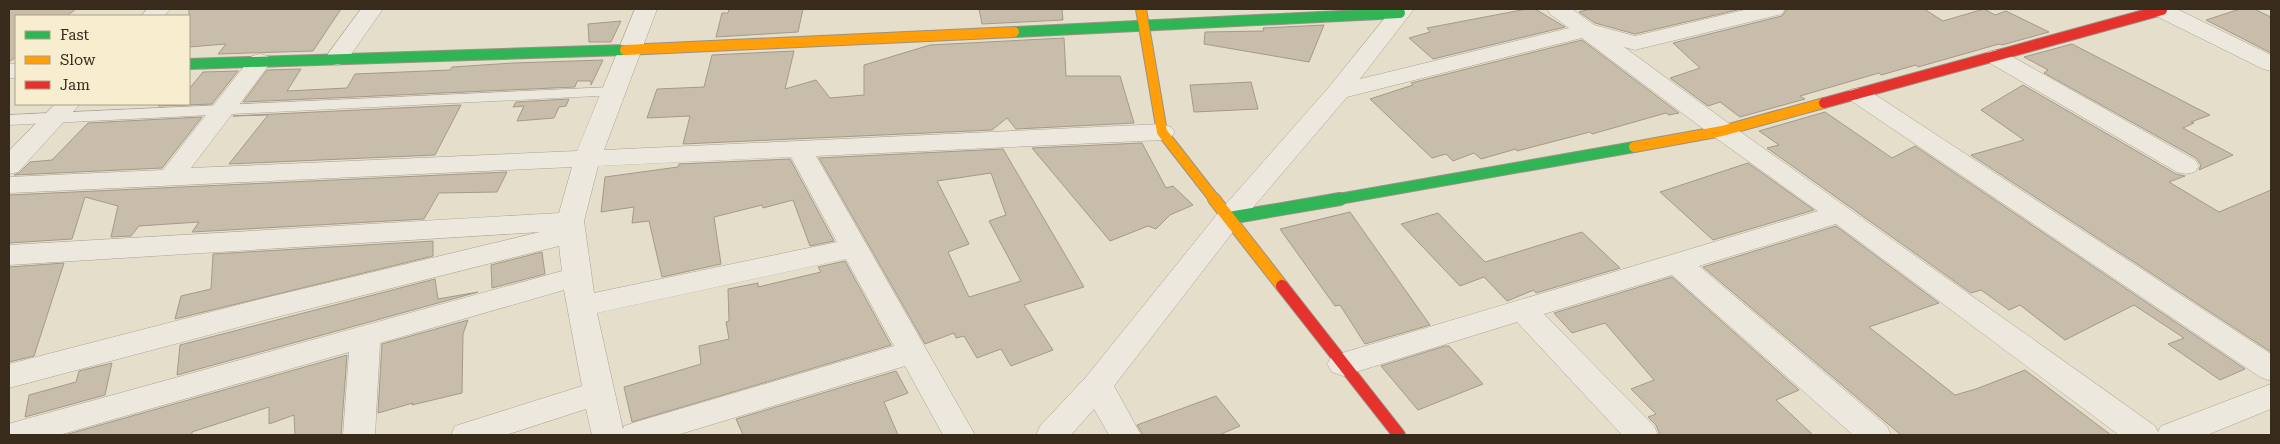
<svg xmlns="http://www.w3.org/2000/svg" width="2280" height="444" font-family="'Roboto Serif',serif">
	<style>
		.building { fill: #c8bcab; stroke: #a5998a; fill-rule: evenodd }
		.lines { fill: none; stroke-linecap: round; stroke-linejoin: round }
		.lane-casing { stroke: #aaa294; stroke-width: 1 }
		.street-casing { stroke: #aaa294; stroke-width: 1 }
		.fast-far1-casing { stroke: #999284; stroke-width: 12 }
		.fast-casing { stroke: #999284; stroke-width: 14 }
		.slow-far1-casing { stroke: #999284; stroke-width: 12 }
		.slow-casing { stroke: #999284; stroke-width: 14 }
		.jam-far1-casing { stroke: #999284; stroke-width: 12 }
		.jam-casing { stroke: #999284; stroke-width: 14 }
		.lane { fill: #ece8dd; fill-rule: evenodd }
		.street { fill: #ece8dd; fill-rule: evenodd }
		.fast-far1 { stroke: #30b455; stroke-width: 10 }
		.fast { stroke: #30b455; stroke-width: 12 }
		.slow-far1 { stroke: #ff9f0a; stroke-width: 10 }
		.slow { stroke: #ff9f0a; stroke-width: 12 }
		.jam-far1 { stroke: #e5322d; stroke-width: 10 }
		.jam { stroke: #e5322d; stroke-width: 12 }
	</style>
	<rect width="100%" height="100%" fill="#e5deca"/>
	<g class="building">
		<polygon points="9,9 76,9 67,16 16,16 16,57 9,62"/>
		<polygon points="189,9 341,9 313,51 218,54 226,44 189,47"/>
		<polygon points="729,9 803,9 798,32 716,37 722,13 728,13"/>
		<polygon points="979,9 1062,9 1063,20 982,24"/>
		<polygon points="1527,9 1535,9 1565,27 1433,59 1409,38 1430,32 1427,28"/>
		<polygon points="1590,9 1741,9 1635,34 1595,23 1579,12"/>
		<polygon points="1787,9 1924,9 1943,21 1984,9 1995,15 2006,11 2049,32 2002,45 1999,44 1918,67 1916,65 1881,75 1879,73 1800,96 1805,99 1740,117 1720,102 1708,106 1670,78 1700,68 1673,43 1782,16"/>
		<polygon points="2240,9 2254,9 2271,17 2271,53 2206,20"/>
		<polygon points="621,21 611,42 589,42 588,24"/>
		<polygon points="1324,25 1309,62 1204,44 1205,32 1264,31 1263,28"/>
		<polygon points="1064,38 1066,76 1120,76 1134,123 1016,129 1007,118 992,130 683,144 690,116 647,118 657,89 704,87 712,55 794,51 785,89 816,80 830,98 864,95 864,65 930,45"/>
		<polygon points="1582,40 1679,113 1669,115 1666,113 1592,134 1590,132 1517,151 1516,149 1481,159 1474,153 1453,161 1446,154 1432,158 1370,99 1413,85 1411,83"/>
		<polygon points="2072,44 2210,115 2191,122 2194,123 2183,128 2233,155 2199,170 2201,165 2196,158 2044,73 2048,70 2024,57"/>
		<polygon points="603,60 591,85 591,81 577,81 575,87 243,102 267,70 301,69 287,91 347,88 355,74 450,70 452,67 513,63"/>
		<polygon points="238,71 212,104 158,106 160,104 189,104 189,89 203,72"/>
		<polygon points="1251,82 1258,109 1194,112 1190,85"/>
		<polygon points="2023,85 2176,174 2185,176 2169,182 2219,212 2271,190 2271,352 1971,155 2024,140 1981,110"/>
		<polygon points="569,99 566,106 559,107 554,118 517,121 524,106 513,107 516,102"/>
		<polygon points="461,105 435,155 229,164 268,115 233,116"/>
		<polygon points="1825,112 1892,158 1915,146 2245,369 2220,380 2168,344 2184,338 2134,305 2065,340 2020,305 2009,310 1981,290 1971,293 1767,148 1779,145 1759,131"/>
		<polygon points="202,117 162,168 14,175 19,173 30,162 52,160 88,123"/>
		<polygon points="1142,143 1166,188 1173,186 1193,205 1170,215 1156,229 1148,226 1110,241 1032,148"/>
		<path d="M1003 149 1084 287 1024 305 1053 350 1011 366 1001 349 977 358 964 336 956 338 954 333 925 344 819 158ZM991 173 1006 215 989 221 1021 281 969 297 948 252 969 244 937 181Z"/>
		<polygon points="790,159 834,241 810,246 793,200 763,208 762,205 714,217 721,264 662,277 649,221 632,223 634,207 601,212 605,177 678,167 679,164"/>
		<polygon points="1748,163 1814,210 1713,240 1660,192"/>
		<polygon points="507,172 497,192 439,193 424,219 192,232 199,222 139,226 131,236 111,237 118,206 85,197 72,239 9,243 9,195"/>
		<polygon points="1350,212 1430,325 1365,344 1340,305 1335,306 1280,229"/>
		<polygon points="1438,213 1485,262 1582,232 1620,268 1536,293 1534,290 1507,301 1484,277 1460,286 1401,224"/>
		<polygon points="1836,226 1939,303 1869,327 1955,395 1976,389 2025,370 2111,435 1901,435 1703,267"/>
		<polygon points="433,241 433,256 175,319 181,296 211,289 213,254"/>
		<polygon points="542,252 545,274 492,288 491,265"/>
		<polygon points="845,261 891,345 632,422 624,387 701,364 699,346 729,339 726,322 729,321 728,289 758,283 758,287 821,272 818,267"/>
		<polygon points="64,263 34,356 9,362 9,267"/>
		<polygon points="1672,277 1799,390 1776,400 1813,435 1660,435 1656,425 1648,417 1656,414 1631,389 1654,380 1605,323 1572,333 1554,313"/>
		<polygon points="435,279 438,299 478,292 177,375 180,345"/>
		<polygon points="468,320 463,334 462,393 412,405 413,403 378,413 382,344"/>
		<polygon points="1445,346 1449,346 1483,384 1418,410 1381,366"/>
		<polygon points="347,355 341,435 295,435 294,415 269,424 269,407 192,432 192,435 65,435"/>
		<polygon points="112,363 105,395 25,417 29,395 76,382 79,371"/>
		<polygon points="896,371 908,393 884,402 898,435 743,435 736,419"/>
		<polygon points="1216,396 1240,426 1219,435 1143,435 1137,425"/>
	</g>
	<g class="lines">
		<defs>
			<polygon id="lane" points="612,87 617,89 620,92 617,95 9,125 9,115"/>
			<g id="street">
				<polygon points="147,9 170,9 164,16 141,16"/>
				<polygon points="361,9 383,9 345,63 337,65 329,63 325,58"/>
				<path d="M635 9H657L604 150 1162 124 1171 127 1175 132 1171 137 1162 140 816 156 975 435H943L905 366 677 435H592L586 409 506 435H451L455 426 582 386 564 290 380 343 375 435H343L349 352 59 435H9V424L15 422 562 271 559 246 265 320 9 388V364L265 298 540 232 9 265V245L559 213 572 167 9 193V177L163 170 252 56 260 54 268 56 272 61 191 168 577 151ZM791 157 837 242 594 293 584 221 598 166ZM846 259 894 346 636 422 624 426 623 429 597 313Z"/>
				<path d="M1392 9H1414L1360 79 1569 28 1550 14 1547 9H1572L1594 25 1635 36 1748 9H1785L1782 14 1635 50 1624 47C1799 176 1978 299 2155 426L2158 432 2161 426 2271 384V409L2207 435H2119L1836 224 1699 266 1887 426 1891 435H1853L1672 275 1544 314 1654 426 1658 435H1622L1517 322 1343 376 1332 372 1327 364 1332 356 1818 211 1713 136 1582 38 1347 97 1239 224 1114 386 1141 435H1109L1094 409 1071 435H1036L1040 426 1086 377 1219 212 1329 87Z"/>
				<polygon points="2149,9 2177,9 2271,55 2271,71 2263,69 2152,14"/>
				<polygon points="1996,50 2004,52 2195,160 2199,166 2195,172 2186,174 2177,172 1988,62 1984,57 1988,52"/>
				<rect x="9" y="64" width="7" height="14"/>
				<polygon points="1859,88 1868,90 2271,354 2271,381 2260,377 1850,100 1847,95 1850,90"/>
				<polygon points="55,104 80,104 18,172 9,174 9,151"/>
			</g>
			<g id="fast-far1">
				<polyline points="1014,32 1400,13"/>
				<polyline points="189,64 625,50"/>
				<polyline points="1333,200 1634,147"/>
			</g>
			<polyline id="fast" points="1229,218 1340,199"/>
			<g id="slow-far1">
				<polyline points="1141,9 1162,132 1215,200"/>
				<polyline points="625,50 1014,32"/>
				<polyline points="1634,147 1722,131 1824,103"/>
			</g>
			<polyline id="slow" points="1214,199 1282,286"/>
			<polyline id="jam-far1" points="1824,103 2162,10"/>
			<polyline id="jam" points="1282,286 1399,435"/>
		</defs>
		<use href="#lane" class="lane-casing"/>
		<use href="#street" class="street-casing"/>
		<use href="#fast-far1" class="fast-far1-casing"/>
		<use href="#fast" class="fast-casing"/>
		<use href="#slow-far1" class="slow-far1-casing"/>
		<use href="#slow" class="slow-casing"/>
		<use href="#jam-far1" class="jam-far1-casing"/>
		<use href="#jam" class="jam-casing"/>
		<use href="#lane" class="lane"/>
		<use href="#street" class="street"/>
		<use href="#fast-far1" class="fast-far1"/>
		<use href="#fast" class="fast"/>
		<use href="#slow-far1" class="slow-far1"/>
		<use href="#slow" class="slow"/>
		<use href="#jam-far1" class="jam-far1"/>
		<use href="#jam" class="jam"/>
	</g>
	<rect width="2280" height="444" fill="none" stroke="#382b1c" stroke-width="20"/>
	<rect x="15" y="15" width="175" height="90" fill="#f7edcf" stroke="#ab9f87"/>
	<rect x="25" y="31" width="25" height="8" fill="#30b455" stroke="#ab9f87"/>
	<text x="60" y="40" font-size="15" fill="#382b1c">Fast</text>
	<rect x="25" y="56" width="25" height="8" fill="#ff9f0a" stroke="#ab9f87"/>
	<text x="60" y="65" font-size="15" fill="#382b1c">Slow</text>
	<rect x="25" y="81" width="25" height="8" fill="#e5322d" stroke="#ab9f87"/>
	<text x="60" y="90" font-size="15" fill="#382b1c">Jam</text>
</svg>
